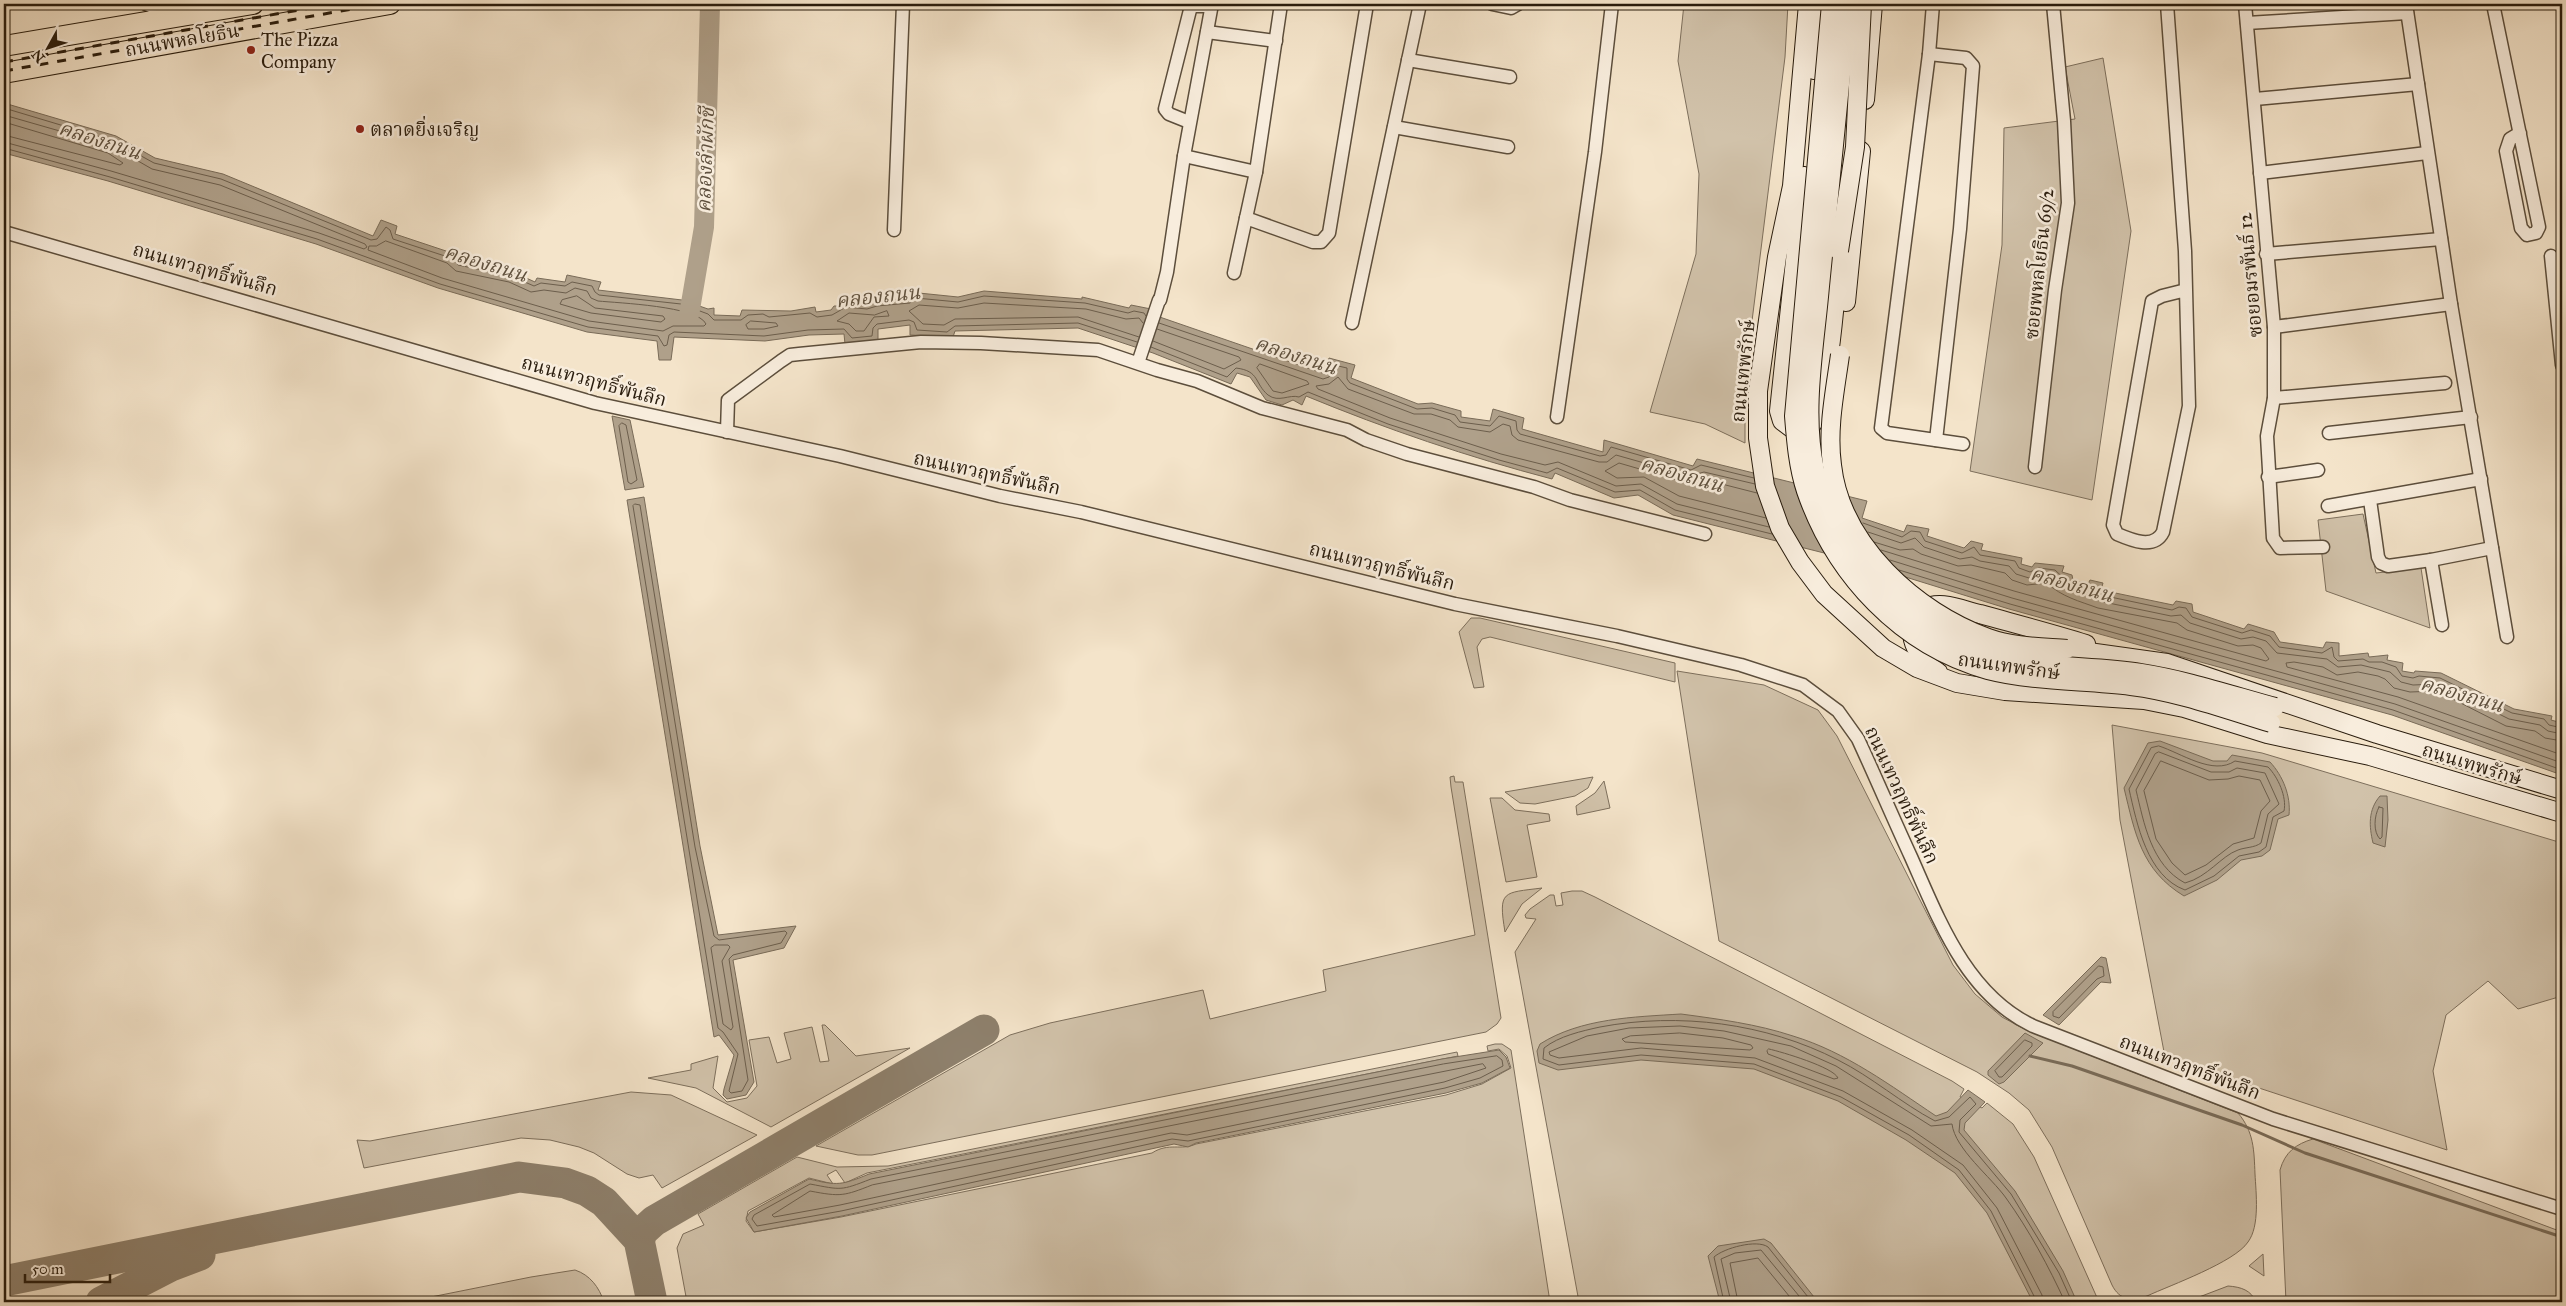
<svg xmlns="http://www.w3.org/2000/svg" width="2566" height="1306" font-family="'IM FELL Great Primer','Noto Serif Thai',serif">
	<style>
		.green { fill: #d1c2aa; stroke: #7d6f5c }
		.water { fill: #afa08a; stroke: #796b58 }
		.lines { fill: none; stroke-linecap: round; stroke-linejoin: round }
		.shore { stroke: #6c5e4c; stroke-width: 1 }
		.stream { stroke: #796b58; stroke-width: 3 }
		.river { stroke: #afa08a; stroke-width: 20 }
		.taxiway { stroke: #8e806c; stroke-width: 31 }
		.street-casing { stroke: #5c4e3c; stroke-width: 15 }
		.secondary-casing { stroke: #291c0d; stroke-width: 20 }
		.primary-casing { stroke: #291c0d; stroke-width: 22 }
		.street { stroke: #f8eddd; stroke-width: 12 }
		.secondary { stroke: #f8eddd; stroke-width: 18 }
		.primary { stroke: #f4e4ca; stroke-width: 20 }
		.rail { stroke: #291c0d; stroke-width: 3; stroke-dasharray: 9 9; stroke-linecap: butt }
		.secondary-bridge-casing { stroke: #291c0d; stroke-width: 20; stroke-linecap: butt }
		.secondary-bridge { stroke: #f8eddd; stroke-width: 18 }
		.poi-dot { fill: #8f2418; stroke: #f8eddd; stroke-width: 2 }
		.labels { text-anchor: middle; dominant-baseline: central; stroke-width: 5; stroke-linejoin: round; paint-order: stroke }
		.poi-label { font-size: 19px; fill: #291c0d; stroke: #f8eddd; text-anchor: start }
		.street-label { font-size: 19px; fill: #291c0d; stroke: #f8eddd }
		.water-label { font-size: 20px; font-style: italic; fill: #5f513f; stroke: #f8eddd }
	</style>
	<rect width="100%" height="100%" fill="#f4e4ca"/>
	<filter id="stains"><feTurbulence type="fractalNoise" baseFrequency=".004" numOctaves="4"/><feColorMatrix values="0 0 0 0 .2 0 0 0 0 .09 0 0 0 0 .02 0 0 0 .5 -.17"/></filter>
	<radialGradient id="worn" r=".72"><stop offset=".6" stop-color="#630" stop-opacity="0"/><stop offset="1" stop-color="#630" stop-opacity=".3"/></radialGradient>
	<g class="green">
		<polygon points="1684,4 1788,4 1785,57 1745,377 1745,443 1705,424 1650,412 1696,254 1699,174 1678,61"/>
		<polygon points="2103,58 2131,231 2092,500 1970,471 2002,245 2004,128 2075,119 2065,67"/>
		<polygon points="2363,514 2376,573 2421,568 2430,628 2326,591 2318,520"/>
		<polygon points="1471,618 1480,618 1675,663 1675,682 1490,637 1482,639 1477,647 1484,687 1474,688 1459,632"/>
		<path d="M1677 671 1764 685 1818 710 1837 736 1953 965 1975 994 2002 1017 2028 1031 2238 1113C2254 1132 2254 1150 2255 1174 2256 1193 2260 1226 2248 1242 2235 1262 2171 1285 2147 1296 2132 1301 2120 1301 2112 1285L2052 1147 2029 1110 2009 1093 1977 1072 1719 941Z"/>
		<polygon points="2112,725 2262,753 2562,843 2562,996 2518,1009 2488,981 2446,1015 2433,1071 2447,1150 2165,1057 2120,820"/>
		<polygon points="1454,776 1455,782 1463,782 1501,1018 1497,1024 1486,1032 872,1155 858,1155 816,1146 1010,1035 1050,1023 1203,990 1210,1019 1326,991 1323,970 1475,935 1451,787 1450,777"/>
		<polygon points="1593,777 1588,788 1575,796 1535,804 1520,803 1505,792"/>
		<polygon points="1604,781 1610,808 1577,815 1576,806 1595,793"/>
		<polygon points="1490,798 1502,798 1515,810 1549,814 1550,821 1527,825 1537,877 1506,882"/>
		<path d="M1542 888 1522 904 1505 932C1498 890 1503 893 1542 888Z"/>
		<polygon points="1572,891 1582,891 1595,897 1952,1081 1964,1089 1960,1097 1982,1108 1987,1103 2013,1124 2034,1157 2099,1302 1579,1302 1515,952 1536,919 1526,918 1525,915 1530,909 1550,895 1554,895 1556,906 1563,905 1561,893"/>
		<polygon points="822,1025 825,1025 856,1056 910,1048 771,1127 696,1088 648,1078 691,1070 691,1064 718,1056 713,1088 727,1102 747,1098 757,1086 749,1040 769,1037 777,1063 791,1059 784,1033 812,1027 820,1062 829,1061"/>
		<path d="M1495 1044H1502L1511 1050 1550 1302H687L677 1248 683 1234 704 1225 698 1214 797 1157 837 1167 888 1166 1457 1052 1458 1056 867 1173 845 1183 836 1170 827 1175 833 1184 809 1178 748 1211 746 1221 754 1232 841 1217 1152 1153C1169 1142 1181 1151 1196 1144L1446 1095 1482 1084 1511 1068 1507 1056 1499 1049 1488 1051 1487 1046Z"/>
		<polygon points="631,1092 671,1095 757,1135 662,1188 653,1175 639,1178 627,1174 594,1153 579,1147 550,1140 521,1138 364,1168 357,1140 370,1141"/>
		<path d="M2313 1139 2562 1232V1302H2286L2280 1170C2285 1152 2296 1144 2313 1139Z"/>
		<polygon points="2263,1254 2264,1276 2249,1266"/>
		<path d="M575 1270C590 1275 599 1287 604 1302H406L531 1277Z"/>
		<path d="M2228 1286C2241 1287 2251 1290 2256 1302H2186Z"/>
	</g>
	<g class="water">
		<path d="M4 103 116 136 155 158 223 174 373 236 381 220 397 226 395 234 455 254 460 261 513 272 535 282 537 278 565 282 567 275 601 282 598 290 682 300 708 309 714 308V315L740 316 742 310 791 311 815 307 816 312 831 310 834 306H840V302L867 304 876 301 910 298 909 292 958 297 984 291 1082 299V297L1129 308 1131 305 1151 309V314L1325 374 1329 358 1355 365 1351 378 1418 404 1432 403 1461 411V417L1490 421 1493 409 1524 418 1522 429 1603 452 1604 440 1693 466 1697 459 1867 501 1862 518 1904 532 1907 525 1929 529 1927 536 1964 548 1971 541 1983 544 1981 550 2022 558 2021 564 2032 567 2035 563 2064 566 2062 572 2072 575 2073 580 2088 584 2090 580 2103 583 2101 590 2173 605 2176 601 2192 604 2193 612 2244 629 2248 624 2274 632 2280 642 2323 648 2326 642 2339 643V656L2368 653 2369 657 2388 655 2387 660 2403 663 2402 671 2414 673 2415 671 2441 673 2514 709 2552 716 2551 720 2562 723V775L2392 715 2009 609 1844 558 1673 515 1638 495 1614 498 1555 473 1552 479C1468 457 1386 429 1306 396L1302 405 1293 400 1282 405 1266 400 1250 377 1237 373 1231 384 1153 353 1078 328 955 331 953 337 910 335V325L878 329V341L845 344 844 334 809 335 765 341 674 337 671 360H659L657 341 587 332 438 288 316 244 108 181 4 153Z"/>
		<polygon points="612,416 630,420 644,487 625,490"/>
		<polygon points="644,497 700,846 718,935 796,926 784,948 733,960 754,1082 746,1095 727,1099 723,1095 724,1089 734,1055 719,1035 714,1037 627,500"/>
		<path d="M2160 741 2213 761H2227L2232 755 2270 762C2283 776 2291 796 2289 815L2278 819 2270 850 2262 856 2241 860 2217 880 2184 896C2141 870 2135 833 2124 788L2148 743Z"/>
		<path d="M2380 796H2387L2388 820 2385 847 2373 843C2369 826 2368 810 2380 796Z"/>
		<polygon points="2101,957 2106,958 2111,983 2101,982 2059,1025 2043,1015"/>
		<path d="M1681 1014C1718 1019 1757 1024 1793 1036 1846 1052 1891 1086 1936 1116L1947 1112 1968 1090 1985 1102 1965 1123 1964 1130 2015 1191 2063 1271 2077 1302H2033L1987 1213 1955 1173 1906 1140 1838 1101 1754 1069 1641 1060 1558 1070 1539 1063 1537 1051 1540 1044C1581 1018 1634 1017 1681 1014Z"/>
		<polygon points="2025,1033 2043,1043 2004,1082 1999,1084 1988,1075 1988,1071"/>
		<path d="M1499 1050 1506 1057 1510 1068 1482 1083 1446 1093 1196 1143 1188 1147 1174 1144 842 1216 754 1232 746 1218 750 1212 809 1179C838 1186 842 1185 869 1174L1442 1059Z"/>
		<polygon points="1764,1239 1771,1243 1818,1302 1720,1302 1708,1256 1718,1246"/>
	</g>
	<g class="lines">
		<g class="shore">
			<polyline points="4,108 114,141 154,163 221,179 371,240 377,239 386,227 390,230 393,239 451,258 458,265 511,276 534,286 541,283 565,286 572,282 592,286 595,292 599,295 681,304 708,314 714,320 741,320 748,315 763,314 769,317 810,313 817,317 832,315 846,307 867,309 877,306 910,303 916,298 958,302 984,296 1085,303 1128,313 1134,311 1144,313 1146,316"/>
			<polyline points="4,115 112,146 152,169 220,185 365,244 367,247 364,249 319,233 111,171 4,142"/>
			<polyline points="4,122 108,153 123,163 120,165 4,135"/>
			<polyline points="4,148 110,177 317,239 440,284 588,327 658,336 664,346 667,345 669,335 674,332 764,336 808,330 844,329 852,338 872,336 873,328 877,324 909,320 914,322 917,330 947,332 955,326 1078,323 1137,342"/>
			<path d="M386 241 447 263 456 271 509 282 531 292 544 290 566 293 575 288 587 291 591 298 598 301C618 303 698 306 706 324L704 326H673L663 331 589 321 442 278 368 250 369 246H376Z"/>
			<polygon points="577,296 595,308 663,316 665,319 661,322 591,313 560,304 562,300"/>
			<polygon points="887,311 889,316 874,317 864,331 856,331 849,324 837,321 849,313 874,315"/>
			<polygon points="751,321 776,323 778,326 764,329 748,329 746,325"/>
			<polyline points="1159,323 1323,379 1329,377 1334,365 1347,368 1347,379 1350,383 1417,409 1432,408 1455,415 1460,422 1490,426 1499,416 1516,421 1517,430 1520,434 1600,456 1606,455 1611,447 1691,470 1701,465 1754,478"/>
			<polyline points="1139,337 1078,317 955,319 944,325 923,324 909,311 919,305 958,308 984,303 1086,309 1126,319 1139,318 1143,323"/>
			<polyline points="1153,341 1224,369 1241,360 1239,357 1157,329"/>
			<path d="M1151 347 1227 377 1236 368C1260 371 1254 383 1268 395 1279 403 1289 394 1299 397L1308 392 1388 424 1499 460 1547 473 1557 468 1615 492 1640 490 1675 510 1772 534"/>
			<polygon points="1260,364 1307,381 1309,384 1282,393 1273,391 1257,368"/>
			<polygon points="622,423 626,425 637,480 631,484 628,482 619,426"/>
			<polyline points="1755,484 1704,472 1690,476 1616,455 1607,462 1599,462 1518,440 1512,435 1510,426 1503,424 1490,432 1458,427 1450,420 1431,414 1414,414 1348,389 1338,377 1329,384 1316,386 1318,389 1390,418 1501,454 1545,465 1558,462 1616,486 1641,484 1677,504 1769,527"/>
			<polyline points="1757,493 1706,480 1697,484 1688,483 1619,463 1605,471 1617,478 1644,477 1679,496 1766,518"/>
			<polygon points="635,504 640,505 695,847 714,936 719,940 785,931 787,933 781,943 733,955 729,959 748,1080 742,1091 731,1093 729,1091 738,1054 723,1032 718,1028 633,506"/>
			<polyline points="1863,523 1902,537 1911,531 1920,532 1925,541 1962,553 1974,547 1980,555 2015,561 2019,568 2030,572 2039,568 2055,570 2071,585 2087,589 2094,587 2101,595 2172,610 2179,607 2186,608 2192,617 2242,633 2251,630 2270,636 2279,647 2322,653 2332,647 2334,657 2338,661 2363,659 2369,662 2382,662 2396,667 2402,676 2413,678 2419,676 2440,678 2512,713 2544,719 2549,725 2562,728"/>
			<polyline points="1868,532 1901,543 1915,538 1924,547 1960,559 1972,557 1980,561 2009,566 2016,574 2029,578 2041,575 2051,576 2068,590 2091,595 2099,601 2171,616 2181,615 2190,623 2241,639 2253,637 2266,641 2277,653 2327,659 2338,667 2361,665 2390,672 2401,682 2413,685 2439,684 2509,719 2540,725 2548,731 2562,734"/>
			<path d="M1874 542 1900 550 1913 549 1921 554 1958 566 1971 565 2005 573 2012 580 2027 585 2047 583C2062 597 2079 601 2098 608L2177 623 2187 630 2238 646 2253 645 2261 648 2269 659 2266 661 2014 591 1881 550"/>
			<polyline points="1890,560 2012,598 2395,704 2562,763"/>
			<polyline points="1899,570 2010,604 2393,710 2562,770"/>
			<polyline points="2562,741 2545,738 2535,731 2506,726 2437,691 2410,692 2394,688 2385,679 2378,676 2358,672 2337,675 2323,667 2294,662 2286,663 2287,667 2398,697 2562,755"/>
			<path d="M2159 746C2181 753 2213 776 2235 761L2268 767C2278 777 2287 797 2284 811L2273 817 2266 847 2259 852 2239 856 2214 876 2185 890C2147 876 2137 824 2129 789L2151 748Z"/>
			<path d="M2159 752 2211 772H2229L2237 768 2265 773 2279 804 2268 814 2261 843C2254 848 2246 847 2238 850 2221 856 2208 877 2185 883 2151 865 2144 823 2136 790L2155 754Z"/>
			<polygon points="2161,761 2209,780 2228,779 2239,776 2260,780 2270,801 2261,811 2254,838 2233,844 2206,865 2185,875 2172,863 2156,839 2144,791"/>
			<path d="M2379 807 2383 808 2382 837 2380 839C2373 832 2374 816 2379 807Z"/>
			<polygon points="715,945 728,945 730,947 722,961 733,1027 731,1030 723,1024 711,948"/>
			<polygon points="2099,966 2103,967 2104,976 2097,979 2059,1018 2053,1016 2053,1012"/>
			<polygon points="1680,1033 1723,1038 1751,1045 1753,1048 1750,1050 1625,1042 1622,1039 1630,1036"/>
			<polygon points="2025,1040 2032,1043 2032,1046 2002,1077 1999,1077 1995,1071"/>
			<path d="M1769 1049C1782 1052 1833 1067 1838 1078L1834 1079 1768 1054 1767 1051Z"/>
			<path d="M1497 1056 1502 1060 1503 1066 1480 1078 1445 1088 1188 1141 1172 1139 841 1211 757 1226 752 1219 754 1215 810 1184C842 1190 840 1191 871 1179L1443 1064Z"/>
			<path d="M1483 1064 1486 1068 1444 1082 1187 1135 1171 1133 840 1205 774 1217 772 1215 810 1191C841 1197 844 1196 872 1185Z"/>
			<path d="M1724 1302 1714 1257C1724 1248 1757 1239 1768 1247L1812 1302"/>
			<polyline points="1731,1302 1721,1259 1735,1253 1761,1250 1804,1302"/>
			<polyline points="1738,1302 1730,1263 1758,1258 1794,1302"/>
			<path d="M2037 1302 1991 1211 1959 1170 1909 1135 1841 1097 1754 1064 1641 1055 1559 1065 1543 1059 1544 1048C1559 1036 1582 1031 1600 1027 1679 1012 1766 1023 1838 1060 1872 1077 1901 1103 1935 1121L1949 1117 1970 1097 1976 1104 1960 1120 1959 1132 2011 1194 2059 1273 2072 1302"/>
			<path d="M2043 1302 2042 1295 1997 1208 1963 1165 1912 1130 1843 1091 1755 1058 1641 1048 1559 1058 1550 1055 1549 1052 1587 1036 1629 1028 1680 1026 1724 1031 1791 1046 1836 1066 1931 1126 1952 1124C1955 1149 1991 1177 2006 1198 2029 1230 2049 1267 2065 1302"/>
		</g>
		<polyline class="stream" points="2030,1056 2072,1066 2242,1125 2305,1153 2562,1237"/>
		<polyline class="river" points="689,315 704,227 710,4"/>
		<g class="taxiway">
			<polyline points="639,1240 643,1231 654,1221 984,1030"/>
			<polyline points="4,1281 519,1177 565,1183 587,1191 604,1202 639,1240 652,1302"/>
			<polyline points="101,1302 171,1266 200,1255"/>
		</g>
		<defs>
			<g id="street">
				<polyline points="146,4 174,16"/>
				<polyline points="1212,4 1184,156 1256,172"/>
				<polyline points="1281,4 1256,172 1246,218 1313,242 1321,242 1329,233 1367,4"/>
				<polyline points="1492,4 1511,8 1518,4"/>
				<polyline points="1933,4 1929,54 1881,428 1887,433 1963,444"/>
				<path d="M2167 4 2185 251 2189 406 2163 532C2154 550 2131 540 2117 534L2113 525 2152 301 2162 296 2186 290"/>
				<polyline points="2245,4 2274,327 2274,398 2267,436 2273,538 2280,548 2323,547"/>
				<polyline points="2406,4 2451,304 2507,637"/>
				<polyline points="2493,4 2539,227 2536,233 2527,235 2521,228 2506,151 2510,139 2520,133"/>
				<polyline points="2247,23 2407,13"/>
				<polyline points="1207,32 1276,41"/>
				<polyline points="1929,54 1966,58 1973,66 1960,229 1936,440"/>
				<polyline points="1408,60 1510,77"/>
				<polyline points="2255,99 2418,84"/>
				<polyline points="1189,122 1169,114 1165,109 1190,10 1193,6 1212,6"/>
				<polyline points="1394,127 1508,147"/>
				<polyline points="2260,173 2427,153"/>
				<polyline points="894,230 903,4"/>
				<path d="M4 232 595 403 840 456 1000 496 1081 512 1455 604 1617 636 1741 665 1803 685 1838 711 1858 739C1876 778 1893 818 1911 857 1939 920 1966 994 2033 1026L2273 1119 2562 1209"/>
				<polyline points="2266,254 2441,239"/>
				<polyline points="2551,256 2562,365"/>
				<polyline points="1234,273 1246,218"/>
				<polyline points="1160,300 1167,272 1184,156"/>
				<polyline points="1352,323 1420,4"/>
				<polyline points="2274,327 2451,304"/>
				<polyline points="1138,363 1159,300"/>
				<polyline points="2274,398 2445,383"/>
				<polyline points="1557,417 1595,152 1612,4"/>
				<polyline points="727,432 728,400 781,361 790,355 799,354 921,342 981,343 1098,350 1157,370 1197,381 1262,408 1347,430 1366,440 1407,454 1534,487 1570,500 1705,534"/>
				<polyline points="2329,433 2471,417"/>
				<polyline points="2035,467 2055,290 2068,203 2064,121 2053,4"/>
				<polyline points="2268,477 2318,470"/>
				<polyline points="2370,500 2378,557 2381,563 2388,566 2431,560 2492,548"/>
				<polyline points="2328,506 2481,479"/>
				<polyline points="2431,560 2442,625"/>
			</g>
			<g id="secondary">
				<polyline points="1808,4 1792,186 1777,257 1758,391 1758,438 1765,486 1780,528 1800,562 1824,594 1883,648 1917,668 1957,683 2005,691 2144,700 2184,708 2267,734 2370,756 2562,813"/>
				<polyline points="1814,70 1821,4"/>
				<polyline points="1865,100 1873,4"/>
				<path d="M1804 176 1779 411 1782 421 1794 430 1810 427C1828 413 1837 280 1839 251"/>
				<polyline points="1846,302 1861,151"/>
				<polyline points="2067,649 2167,663 2377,734 2562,790"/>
				<path d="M1938 672C1920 662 1904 636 1917 617 1921 612 1925 607 1931 606 1947 602 1965 611 1980 614 2016 624 2051 633 2086 644"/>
			</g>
			<g id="primary">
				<polyline points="4,46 253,4"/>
				<polyline points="4,73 390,4"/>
			</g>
		</defs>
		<use href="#street" class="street-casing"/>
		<use href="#secondary" class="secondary-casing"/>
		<use href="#primary" class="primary-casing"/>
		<use href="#street" class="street"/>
		<use href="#secondary" class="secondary"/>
		<use href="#primary" class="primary"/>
		<g class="rail">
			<polyline points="4,62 333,4"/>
			<polyline points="4,71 380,4"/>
		</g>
		<defs>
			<g id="secondary-bridge">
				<path d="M1831 4 1794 416C1796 441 1798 467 1806 491 1835 575 1901 646 1988 670 2035 682 2084 680 2131 686 2179 692 2225 709 2271 723"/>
				<path d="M1848 4C1839 98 1830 192 1820 286 1815 345 1802 411 1815 470 1834 556 1910 630 1993 655 2040 669 2092 665 2141 673 2186 680 2231 695 2275 707"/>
				<polyline points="1839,251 1855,147 1862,4"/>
				<path d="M1840 355C1835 391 1827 429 1832 465 1841 545 1916 612 1988 638 2013 647 2041 647 2067 649"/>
			</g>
		</defs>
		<use href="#secondary-bridge" class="secondary-bridge-casing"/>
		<use href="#secondary-bridge" class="secondary-bridge"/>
	</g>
	<g class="poi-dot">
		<circle cx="251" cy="50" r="5"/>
		<circle cx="360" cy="129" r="5"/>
	</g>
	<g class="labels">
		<g class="poi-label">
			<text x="261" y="39">The Pizza<tspan x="261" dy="22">Company</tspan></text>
			<text x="370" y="129">ตลาดยิ่งเจริญ</text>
		</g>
		<g class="street-label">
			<text transform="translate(182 40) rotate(-10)">ถนนพหลโยธิน</text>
			<text transform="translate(2039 264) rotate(-84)">ซอยพหลโยธิน 69/2</text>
			<text transform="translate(205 269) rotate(16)">ถนนเทวฤทธิ์พันลึก</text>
			<text transform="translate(2250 275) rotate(-95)">ซอยอมรพันธ์ 12</text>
			<text transform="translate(1743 371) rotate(-84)">ถนนเทพรักษ์</text>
			<text transform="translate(594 381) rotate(15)">ถนนเทวฤทธิ์พันลึก</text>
			<text transform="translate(987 473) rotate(12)">ถนนเทวฤทธิ์พันลึก</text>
			<text transform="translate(1382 566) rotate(14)">ถนนเทวฤทธิ์พันลึก</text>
			<text transform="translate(2009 666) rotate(8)">ถนนเทพรักษ์</text>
			<text transform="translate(2472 764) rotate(17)">ถนนเทพรักษ์</text>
			<text transform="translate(1902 795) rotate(65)">ถนนเทวฤทธิ์พันลึก</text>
			<text transform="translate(2190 1067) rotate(21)">ถนนเทวฤทธิ์พันลึก</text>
		</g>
		<g class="water-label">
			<text transform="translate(100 140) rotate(18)">คลองถนน</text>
			<text transform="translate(705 160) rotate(-88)">คลองลำผักชี</text>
			<text transform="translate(486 263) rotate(17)">คลองถนน</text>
			<text transform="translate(878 296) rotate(-6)">คลองถนน</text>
			<text transform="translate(1296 355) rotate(18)">คลองถนน</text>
			<text transform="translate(1682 474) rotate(16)">คลองถนน</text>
			<text transform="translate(2072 584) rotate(16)">คลองถนน</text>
			<text transform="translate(2462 694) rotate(16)">คลองถนน</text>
		</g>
	</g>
	<rect width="2566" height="1306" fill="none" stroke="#f4e4ca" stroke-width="20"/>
	<rect x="5" y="5" width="2556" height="1296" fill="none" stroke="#291c0d" stroke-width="2.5"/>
	<rect x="10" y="10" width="2546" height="1286" fill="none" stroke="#291c0d"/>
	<g transform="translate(48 48) rotate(230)" stroke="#f8eddd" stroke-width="4" paint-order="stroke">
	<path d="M0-4L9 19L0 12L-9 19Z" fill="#291c0d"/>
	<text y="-8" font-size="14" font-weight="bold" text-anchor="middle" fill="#291c0d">N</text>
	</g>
	<path d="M25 1274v8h85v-8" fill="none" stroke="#291c0d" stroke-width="2.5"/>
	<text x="32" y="1274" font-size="15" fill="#291c0d" stroke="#f8eddd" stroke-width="4" paint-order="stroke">50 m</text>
	<rect width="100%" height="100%" filter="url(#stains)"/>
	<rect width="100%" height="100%" fill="url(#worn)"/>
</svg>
